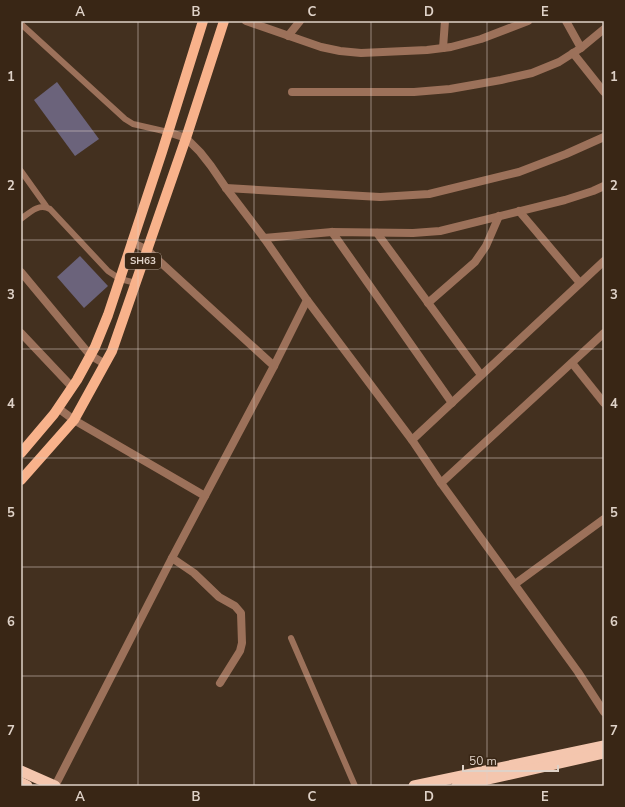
<svg xmlns="http://www.w3.org/2000/svg" width="625" height="807" font-family="'Nunito Sans',sans-serif">
	<style>
		.building { fill: #6b637b }
		.lines { fill: none; stroke-linecap: round; stroke-linejoin: round }
		.service { stroke: #9c715a; stroke-width: 6 }
		.minor { stroke: #9c715a; stroke-width: 8 }
		.tertiary { stroke: #9c715a; stroke-width: 8 }
		.primary { stroke: #f8b28b; stroke-width: 10 }
		.trunk { stroke: #f4c6ae; stroke-width: 11 }
		.grid { fill: none; stroke: #dfd2c8; stroke-width: 1; stroke-opacity: 0.55 }
		.labels { text-anchor: middle; dominant-baseline: central; stroke-width: 3.5; stroke-linejoin: round; paint-order: stroke }
		.shield { fill: #392615; stroke: #ad9e92; stroke-width: 1 }
		.shield-label { font-size: 10px; font-weight: bold; fill: #dfd2c8 }
		.neatline { fill: none; stroke: #dfd2c8; stroke-width: 1.5 }
		.grid-label { font-size: 13px; text-anchor: middle; font-weight: bold; fill: #dfd2c8 }
	</style>
	<rect width="100%" height="100%" fill="#43301f"/>
	<g class="building">
		<polygon points="57,82 99,139 75,156 34,100"/>
		<polygon points="80,256 108,286 84,308 57,277"/>
	</g>
	<g class="lines">
		<g class="service">
			<polyline points="21,24 125,119 133,124 168,132"/>
			<polyline points="21,171 46,206"/>
			<path d="M21 219C30 212 39 203 50 209L108 271 120 279 136 283"/>
			<polyline points="291,638 355,786"/>
		</g>
		<g class="minor">
			<polyline points="246,21 321,47 340,51 361,53 427,50 451,47 481,39 528,21"/>
			<polyline points="566,21 581,48"/>
			<polyline points="288,36 300,21"/>
			<polyline points="443,48 445,21"/>
			<polyline points="573,53 604,92"/>
			<polyline points="292,92 414,92 450,89 501,80 532,73 559,62 581,48 604,29"/>
			<polyline points="226,188 380,197 429,194 519,172 566,154 604,137"/>
			<polyline points="519,211 580,283"/>
			<polyline points="332,232 452,403"/>
			<polyline points="377,233 481,375"/>
			<polyline points="264,238 332,232 413,233 440,231 565,200 593,191 604,186"/>
			<polyline points="131,242 146,249 274,366"/>
			<polyline points="21,272 90,355 105,364"/>
			<polyline points="428,303 475,262 486,246 499,216"/>
			<polyline points="21,333 72,387"/>
			<polyline points="572,363 604,403"/>
			<polyline points="58,408 74,420 205,496"/>
			<polyline points="412,440 604,261"/>
			<polyline points="441,483 604,333"/>
			<polyline points="172,558 194,573 219,597 235,606 241,613 242,643 240,651 220,683"/>
			<polyline points="515,584 604,519"/>
		</g>
		<g class="tertiary">
			<polyline points="168,132 186,138 200,152 211,166 226,188 264,238 307,300 412,440 441,483 578,672 604,712"/>
			<polyline points="55,786 172,558 274,366 307,300"/>
		</g>
		<g class="primary">
			<polyline points="21,453 54,414 77,380 95,347 108,315 162,152 203,21"/>
			<polyline points="21,480 74,420 112,351 186,138 224,21"/>
		</g>
		<g class="trunk">
			<polyline points="21,771 55,786"/>
			<polyline points="21,783 27,786"/>
			<polyline points="414,786 604,746"/>
			<polyline points="457,786 604,753"/>
		</g>
	</g>
	<path class="grid" d="M138 21V786M254 21V786M371 21V786M487 21V786M21 131H604M21 240H604M21 349H604M21 458H604M21 567H604M21 676H604"/>
	<g class="labels">
		<rect class="shield" x="125" y="253" width="36" height="16" rx="3"/>
		<g class="shield-label">
			<text x="143" y="261">SH63</text>
		</g>
	</g>
	<rect width="625" height="807" fill="none" stroke="#392615" stroke-width="44"/>
	<path d="M463 765v6h95v-6" fill="none" stroke="#dfd2c8" stroke-width="2"/>
	<text x="469" y="765" font-size="12" fill="#dfd2c8" stroke="#392615" stroke-width="3" paint-order="stroke">50 m</text>
	<rect x="22" y="22" width="581" height="763" class="neatline"/>
	<g class="grid-label">
		<text x="80" y="16">A</text>
		<text x="196" y="16">B</text>
		<text x="312" y="16">C</text>
		<text x="429" y="16">D</text>
		<text x="545" y="16">E</text>
		<text x="11" y="81">1</text>
		<text x="614" y="81">1</text>
		<text x="11" y="190">2</text>
		<text x="614" y="190">2</text>
		<text x="11" y="299">3</text>
		<text x="614" y="299">3</text>
		<text x="11" y="408">4</text>
		<text x="614" y="408">4</text>
		<text x="11" y="517">5</text>
		<text x="614" y="517">5</text>
		<text x="11" y="626">6</text>
		<text x="614" y="626">6</text>
		<text x="11" y="735">7</text>
		<text x="614" y="735">7</text>
		<text x="80" y="801">A</text>
		<text x="196" y="801">B</text>
		<text x="312" y="801">C</text>
		<text x="429" y="801">D</text>
		<text x="545" y="801">E</text>
	</g>
</svg>
